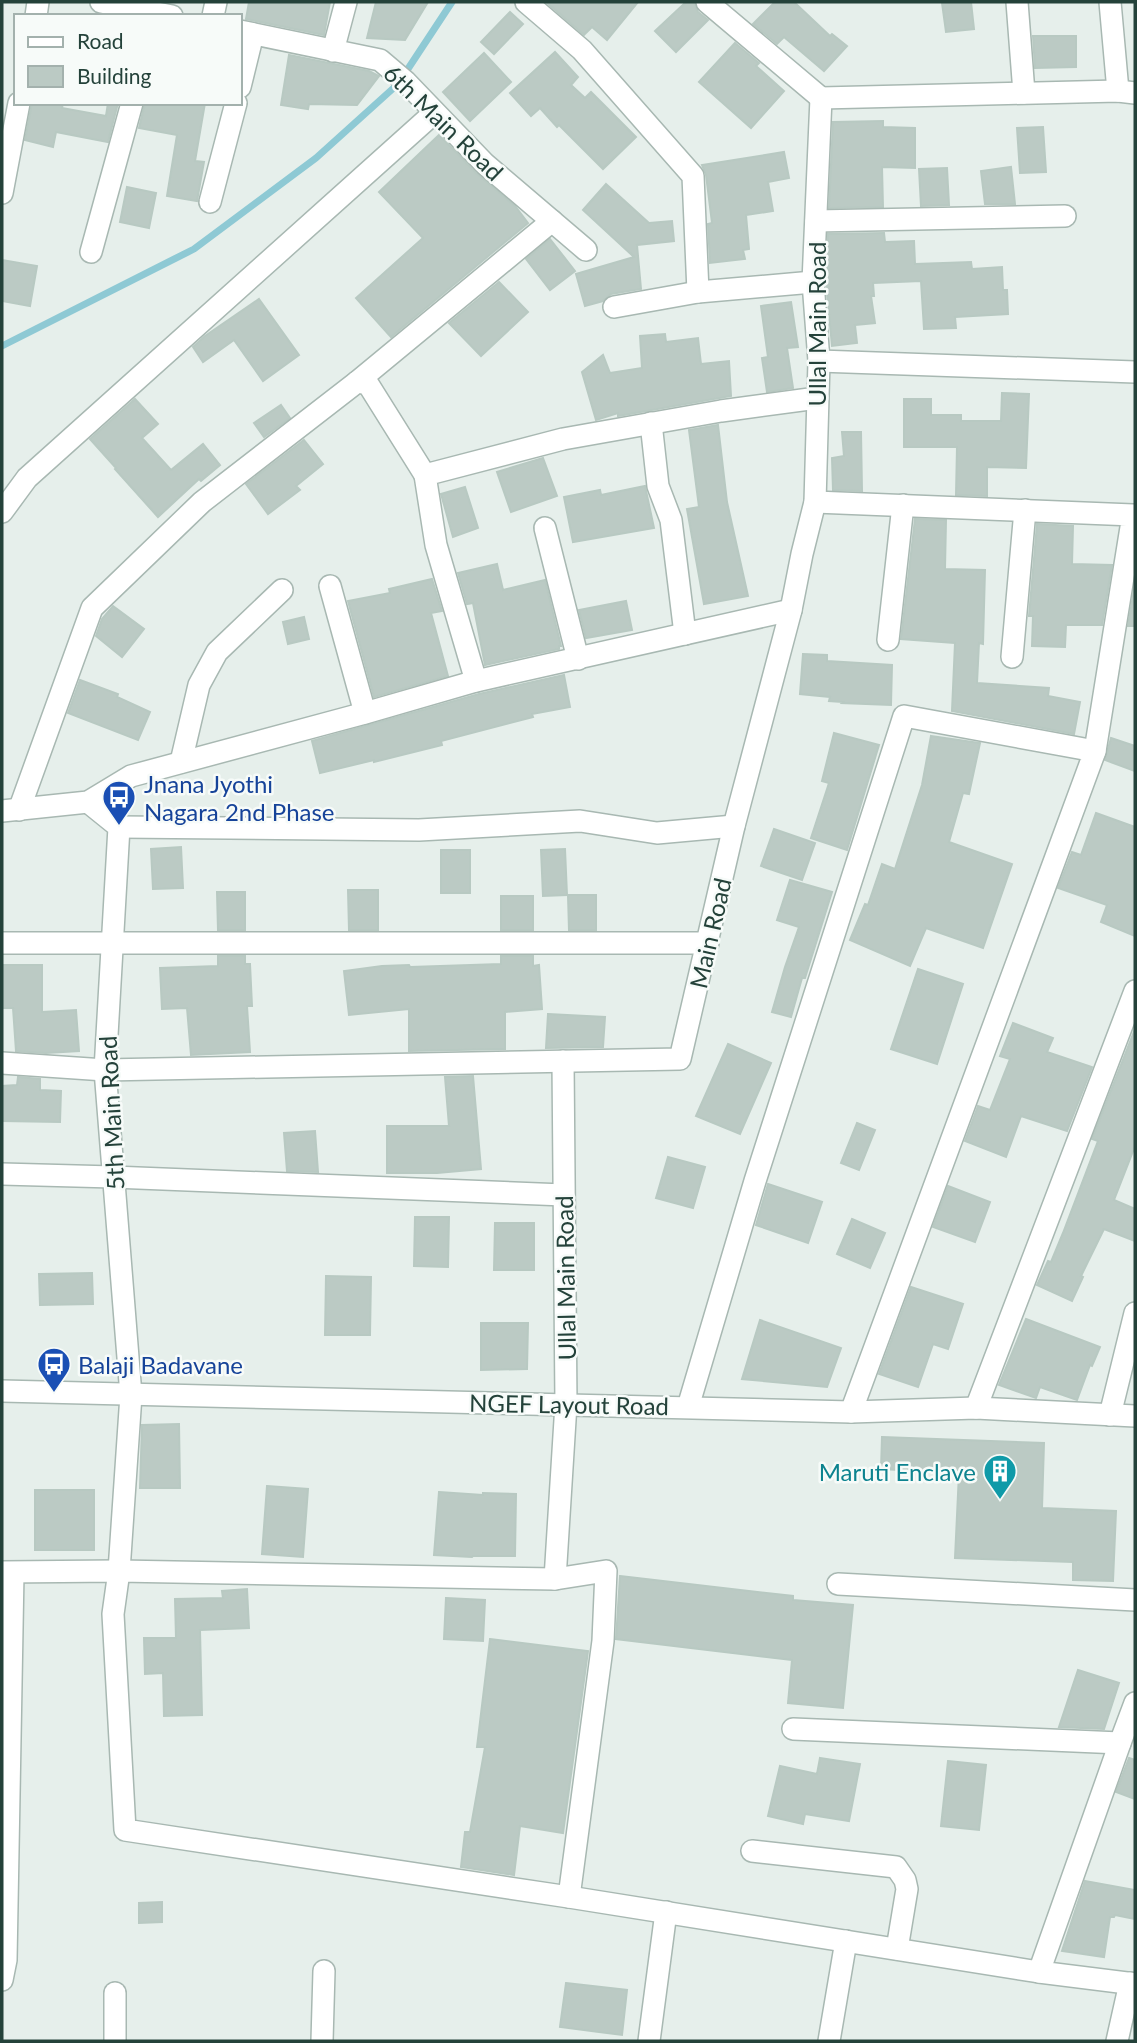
<svg xmlns="http://www.w3.org/2000/svg" width="1137" height="2043" font-family="Lato,sans-serif">
	<style>
		.lines { fill: none; stroke-linecap: round; stroke-linejoin: round }
		.stream { stroke: #8ec9d4; stroke-width: 7 }
		.building { fill: #bbcac4; stroke: #b8c9c2; stroke-width: 2 }
		.minor-casing { stroke: #a8b8b2; stroke-width: 24 }
		.minor { stroke: #fff; stroke-width: 21 }
		.labels { text-anchor: middle; dominant-baseline: central; stroke-width: 5; stroke-linejoin: round; paint-order: stroke }
		.street-label { font-size: 24px; fill: #24423a; stroke: #f7fbf9 }
		.transit-label { font-size: 24px; fill: #164399; stroke: #f7fbf9; text-anchor: start }
		.culture-label { font-size: 24px; fill: #0d838f; stroke: #f7fbf9; text-anchor: end }
	</style>
	<rect width="100%" height="100%" fill="#e6efeb"/>
	<g class="lines">
		<polyline class="stream" points="2,346 194,249 316,158 398,84 452,2"/>
	</g>
	<g class="building">
		<polygon points="249,2 330,2 324,35 246,19"/>
		<polygon points="376,2 428,2 405,40 367,38"/>
		<polygon points="546,2 638,2 607,40 592,27 584,35"/>
		<polygon points="686,2 694,2 698,12 708,20 676,52 655,31"/>
		<polygon points="775,2 794,2 830,36 832,34 847,46 824,71 784,37 777,44 753,24"/>
		<polygon points="953,2 971,2 974,29 946,32 942,3"/>
		<polygon points="510,12 523,24 494,54 481,42"/>
		<polygon points="1033,36 1076,36 1076,67 1035,68"/>
		<polygon points="735,43 759,63 756,66 784,91 751,128 699,82"/>
		<polygon points="555,52 578,77 571,85 585,98 591,92 636,137 603,169 559,125 557,127 540,108 531,116 510,93"/>
		<polygon points="484,53 511,82 470,121 443,92"/>
		<polygon points="289,55 369,71 379,76 357,105 309,104 308,109 281,105"/>
		<polygon points="32,103 63,103 62,108 106,116 108,103 118,103 108,142 56,132 53,147 25,140"/>
		<polygon points="145,103 205,103 195,161 204,162 197,201 167,196 177,135 139,128"/>
		<polygon points="883,121 883,127 915,128 915,168 882,167 883,207 829,208 833,122"/>
		<polygon points="1043,127 1046,172 1020,173 1017,128"/>
		<polygon points="439,135 476,173 515,206 528,223 391,337 356,298 423,238 379,192"/>
		<polygon points="784,152 789,178 768,182 773,211 746,215 749,249 743,250 745,259 710,263 708,224 712,223 706,175 702,165"/>
		<polygon points="1011,167 1015,204 985,204 981,171"/>
		<polygon points="947,168 949,205 921,206 919,169"/>
		<polygon points="606,184 649,223 672,221 674,241 637,245 641,289 611,294 603,301 585,306 576,274 634,257 583,210"/>
		<polygon points="127,187 156,193 149,228 120,222"/>
		<polygon points="884,233 885,242 914,241 915,264 971,262 972,269 1002,267 1003,290 1007,290 1008,314 955,317 956,328 924,329 921,281 873,283 874,296 871,296 875,323 855,325 857,343 832,346 826,282 828,234"/>
		<polygon points="550,239 575,271 550,290 526,259"/>
		<polygon points="2,260 37,266 30,306 2,301"/>
		<polygon points="499,282 528,312 481,356 449,323"/>
		<polygon points="259,299 299,355 263,381 234,340 203,362 193,347 205,336"/>
		<polygon points="791,302 798,347 787,348 793,388 767,392 762,358 768,357 761,306"/>
		<polygon points="665,334 666,342 698,338 701,364 729,361 731,396 618,416 618,413 596,420 582,372 603,355 610,373 642,368 640,336"/>
		<polygon points="1002,393 1029,394 1026,468 987,467 987,496 956,495 957,447 904,447 904,399 931,399 931,415 961,415 961,421 1001,421"/>
		<polygon points="135,399 158,424 142,438 171,470 203,444 220,465 201,481 199,479 158,517 115,469 116,468 90,439"/>
		<polygon points="281,405 290,418 264,437 254,423"/>
		<polygon points="718,425 727,502 748,596 704,604 687,509 699,507 689,430"/>
		<polygon points="842,432 861,432 862,491 833,490 832,458 844,456"/>
		<polygon points="304,440 323,464 296,486 300,490 268,514 246,484"/>
		<polygon points="543,458 557,496 511,512 497,472"/>
		<polygon points="645,486 654,528 573,542 564,497 600,490 601,495"/>
		<polygon points="465,487 478,528 453,537 441,494"/>
		<polygon points="915,519 946,520 945,569 985,570 983,644 979,643 977,683 1049,688 1048,696 1080,702 1074,734 952,711 955,643 901,639"/>
		<polygon points="1037,524 1073,526 1072,564 1112,565 1102,625 1066,625 1065,647 1032,646 1033,616 1029,616"/>
		<polygon points="497,564 503,590 545,580 561,646 559,646 559,649 485,665 473,603 467,604 458,573"/>
		<polygon points="432,579 442,611 431,613 448,676 374,697 348,601 390,593 389,589"/>
		<polygon points="1135,584 1135,626 1128,626"/>
		<polygon points="626,601 632,630 586,638 579,610"/>
		<polygon points="113,606 144,629 122,657 96,636 102,619"/>
		<polygon points="304,617 309,639 288,644 283,622"/>
		<polygon points="803,654 827,655 827,661 892,665 891,705 842,703 843,702 829,701 830,697 800,694"/>
		<polygon points="564,675 570,707 532,714 533,717 441,741 442,745 374,762 374,760 320,773 312,741 479,694"/>
		<polygon points="80,680 118,694 117,697 150,712 138,740 68,713"/>
		<polygon points="834,733 879,745 847,850 811,838 829,783 822,781"/>
		<polygon points="931,736 980,743 969,794 963,793 949,842 1012,864 983,948 926,928 910,966 850,940 865,904 868,905 882,864 895,869 922,785"/>
		<polygon points="1111,738 1135,746 1135,771 1105,760"/>
		<polygon points="1096,813 1135,827 1135,936 1101,922 1107,905 1058,888 1072,852 1081,855"/>
		<polygon points="774,829 815,843 802,880 761,866"/>
		<polygon points="181,847 183,888 153,889 151,849"/>
		<polygon points="565,849 567,895 543,896 541,850"/>
		<rect x="441" y="850" width="29" height="43"/>
		<polygon points="790,880 832,892 805,978 802,978 791,1017 772,1012 785,967 799,927 777,920"/>
		<polygon points="348,890 378,890 378,930 349,930"/>
		<polygon points="217,892 245,892 245,930 218,930"/>
		<polygon points="568,895 596,895 596,930 569,930"/>
		<rect x="501" y="896" width="32" height="34"/>
		<polygon points="218,956 245,956 245,964 250,964 252,1006 247,1006 250,1052 191,1055 187,1008 162,1009 160,968 218,966"/>
		<polygon points="501,956 533,956 533,966 539,965 542,1009 505,1012 505,1049 409,1051 409,1009 349,1015 344,971 382,966 409,965 410,967 501,964"/>
		<polygon points="2,965 42,965 42,1012 76,1010 79,1051 46,1053 16,1051 13,1008 2,1008"/>
		<polygon points="918,969 963,984 937,1064 891,1049"/>
		<polygon points="548,1014 605,1017 603,1047 546,1048"/>
		<polygon points="1013,1023 1053,1038 1047,1052 1092,1067 1067,1131 1021,1116 1006,1157 965,1141 978,1106 990,1110 1010,1059 1000,1056"/>
		<polygon points="1135,1029 1135,1146 1114,1200 1135,1209 1135,1241 1104,1229 1081,1276 1083,1277 1072,1301 1037,1285 1048,1261 1051,1262 1063,1233 1098,1141 1092,1139"/>
		<polygon points="728,1044 771,1063 740,1134 696,1116"/>
		<polygon points="473,1076 481,1169 437,1173 387,1173 387,1126 449,1126 445,1077"/>
		<polygon points="18,1077 40,1079 40,1090 61,1091 60,1122 2,1121 2,1086 17,1085"/>
		<polygon points="857,1123 875,1130 859,1170 841,1163"/>
		<polygon points="315,1131 318,1172 287,1171 284,1133"/>
		<polygon points="668,1157 705,1167 693,1208 656,1198"/>
		<polygon points="768,1184 822,1202 808,1243 756,1225"/>
		<polygon points="948,1186 990,1202 975,1242 933,1227"/>
		<polygon points="415,1217 449,1217 448,1267 414,1266"/>
		<polygon points="852,1219 885,1233 870,1268 837,1254"/>
		<polygon points="495,1223 534,1223 534,1270 494,1270"/>
		<polygon points="92,1273 93,1304 40,1305 39,1274"/>
		<polygon points="326,1276 371,1277 370,1335 325,1335"/>
		<polygon points="911,1287 963,1304 948,1349 933,1344 918,1387 879,1374"/>
		<polygon points="1026,1319 1100,1347 1092,1366 1090,1365 1077,1400 1040,1387 1036,1398 999,1385"/>
		<polygon points="760,1320 841,1348 827,1387 742,1379"/>
		<polygon points="481,1323 528,1323 527,1369 481,1370"/>
		<polygon points="179,1424 180,1488 140,1488 142,1425"/>
		<polygon points="882,1437 1044,1443 1042,1508 1116,1511 1113,1581 1073,1580 1073,1562 955,1558 959,1473 881,1469"/>
		<polygon points="267,1486 308,1489 303,1557 262,1554"/>
		<rect x="35" y="1490" width="59" height="60"/>
		<polygon points="439,1492 483,1495 483,1493 516,1494 515,1556 473,1556 472,1557 434,1555"/>
		<polygon points="620,1576 793,1596 793,1600 853,1605 843,1708 788,1703 792,1660 616,1639"/>
		<polygon points="247,1589 249,1628 200,1630 202,1715 164,1716 163,1673 145,1674 144,1638 176,1638 175,1599 223,1598 222,1591"/>
		<polygon points="446,1598 485,1600 483,1641 444,1639"/>
		<polygon points="490,1639 588,1651 563,1833 520,1826 514,1875 461,1867 465,1832 470,1832 485,1747 477,1747"/>
		<polygon points="1078,1670 1119,1683 1104,1729 1059,1727"/>
		<polygon points="820,1758 860,1764 849,1821 805,1814 803,1824 768,1816 780,1766 817,1774"/>
		<polygon points="1129,1758 1135,1760 1135,1799 1116,1792"/>
		<polygon points="948,1761 986,1765 979,1830 941,1826"/>
		<polygon points="1085,1881 1135,1890 1135,1919 1115,1915 1114,1917 1110,1917 1104,1957 1062,1951"/>
		<polygon points="162,1902 162,1922 139,1923 139,1903"/>
		<polygon points="566,1983 627,1990 622,2035 560,2027"/>
	</g>
	<g class="lines">
		<defs>
			<g id="minor">
				<polyline points="101,2 172,16"/>
				<polyline points="526,2 582,50 693,176 698,292 813,282"/>
				<polyline points="707,2 821,98"/>
				<polyline points="1017,2 1024,93"/>
				<polyline points="1110,2 1118,91"/>
				<polyline points="36,16 38,2"/>
				<polyline points="213,16 216,2"/>
				<polyline points="240,31 380,60 406,82 485,164 586,250"/>
				<polyline points="333,51 346,2"/>
				<polyline points="240,87 253,34"/>
				<polyline points="821,98 1118,91 1135,93"/>
				<polyline points="2,193 19,103"/>
				<polyline points="210,202 236,103"/>
				<polyline points="816,221 1065,216"/>
				<polyline points="91,252 132,103"/>
				<polyline points="614,307 698,292"/>
				<polyline points="819,361 1135,372"/>
				<polyline points="357,382 368,384 425,475"/>
				<polyline points="651,423 658,486 671,520 685,634"/>
				<polyline points="815,502 1133,515 1095,751"/>
				<polyline points="2,512 27,478 434,113"/>
				<polyline points="545,528 578,659"/>
				<polyline points="330,586 365,713"/>
				<polyline points="888,640 903,505"/>
				<polyline points="1012,657 1025,510"/>
				<polyline points="476,681 436,545 425,475 563,439 721,411 817,398"/>
				<polyline points="181,762 199,685 217,652 282,590"/>
				<polyline points="88,802 119,827 105,1070 131,1395 119,1571 113,1614 125,1830 569,1897 1039,1972"/>
				<polyline points="19,810 92,608 202,502 357,382 552,221"/>
				<polyline points="2,811 88,802 131,776 365,713 476,681 791,610"/>
				<polyline points="119,827 419,830 580,821 657,833 734,826"/>
				<polyline points="2,943 708,943"/>
				<polyline points="2,1063 105,1070 680,1059 734,826 791,610 802,554 815,502 819,361 813,282 821,98"/>
				<polyline points="2,1174 113,1177 564,1195"/>
				<polyline points="2,1391 851,1412 976,1408 1135,1416"/>
				<polyline points="688,1407 755,1181 904,716 1095,751 851,1412"/>
				<polyline points="976,1408 1135,991"/>
				<polyline points="1110,1415 1135,1313"/>
				<polyline points="2,1572 119,1571 555,1579 606,1571 603,1641 569,1897"/>
				<polyline points="555,1579 566,1404 563,1061"/>
				<polyline points="838,1584 1135,1600"/>
				<polyline points="1135,1703 1120,1743 1039,1972 1135,1984"/>
				<polyline points="793,1729 1120,1743"/>
				<polyline points="752,1851 896,1867 905,1880 907,1889 897,1949"/>
				<polyline points="2,1980 6,1960 13,1573"/>
				<polyline points="115,2041 115,1993"/>
				<polyline points="322,2041 324,1971"/>
				<polyline points="649,2041 666,1912"/>
				<polyline points="829,2041 846,1941"/>
				<polyline points="1117,2041 1130,1983"/>
			</g>
		</defs>
		<use href="#minor" class="minor-casing"/>
		<use href="#minor" class="minor"/>
	</g>
	<defs>
		<symbol id="bus-pin" viewBox="-11 -11 22 30"><path d="M0 17L-7.5 6A9.5 9.5 0 1 1 7.5 6Z" fill="#1a4fb4" stroke="#f7fbf9"/><path d="M-5-6H5V4H4V6H2V4H-2V6H-4V4H-5ZM-3.5-4V0h7V-4ZM-3.5 1.2v1.5H-2V1.2ZM2 1.2v1.5H3.5V1.2Z" fill="#fff"/></symbol>
		<symbol id="building-pin" viewBox="-11 -11 22 30"><path d="M0 17L-7.5 6A9.5 9.5 0 1 1 7.5 6Z" fill="#0f9aa8" stroke="#f7fbf9"/><path d="M-4-6H4V6H1V3H-1V6H-4ZM-2.5-4.3h1.7v1.8h-1.7ZM.8-4.3h1.7v1.8H.8ZM-2.5-1h1.7V.8h-1.7ZM.8-1h1.7V.8H.8Z" fill="#fff"/></symbol>
	</defs>
	<g fill-rule="evenodd">
		<use href="#bus-pin" x="100" y="778" width="38" height="52"/>
		<use href="#bus-pin" x="35" y="1345" width="38" height="52"/>
		<use href="#building-pin" x="981" y="1452" width="38" height="52"/>
	</g>
	<g class="labels">
		<g class="street-label">
			<text transform="translate(444 122) rotate(44)">6th Main Road</text>
			<text transform="translate(816 324) rotate(-90)">Ullal Main Road</text>
			<text transform="translate(710 933) rotate(-77)">Main Road</text>
			<text transform="translate(111 1113) rotate(-93)">5th Main Road</text>
			<text transform="translate(565 1278) rotate(-91)">Ullal Main Road</text>
			<text transform="translate(569 1404) rotate(1)">NGEF Layout Road</text>
		</g>
		<g class="transit-label">
			<text x="144" y="783">Jnana Jyothi<tspan x="144" dy="28">Nagara 2nd Phase</tspan></text>
			<text x="78" y="1364">Balaji Badavane</text>
		</g>
		<g class="culture-label">
			<text x="976" y="1471">Maruti Enclave</text>
		</g>
	</g>
	<rect width="1137" height="2043" fill="none" stroke="#24423a" stroke-width="7"/>
	<rect x="14" y="14" width="228" height="91" fill="#f7fbf9" stroke="#a3b1ad" stroke-width="2"/>
	<rect x="28" y="37" width="35" height="10" fill="#ffffff" stroke="#a3b1ad" stroke-width="2"/>
	<text x="77" y="49" font-size="21" fill="#24423a">Road</text>
	<rect x="28" y="66" width="35" height="21" fill="#bbcac4" stroke="#a3b1ad" stroke-width="2"/>
	<text x="77" y="84" font-size="21" fill="#24423a">Building</text>
</svg>
